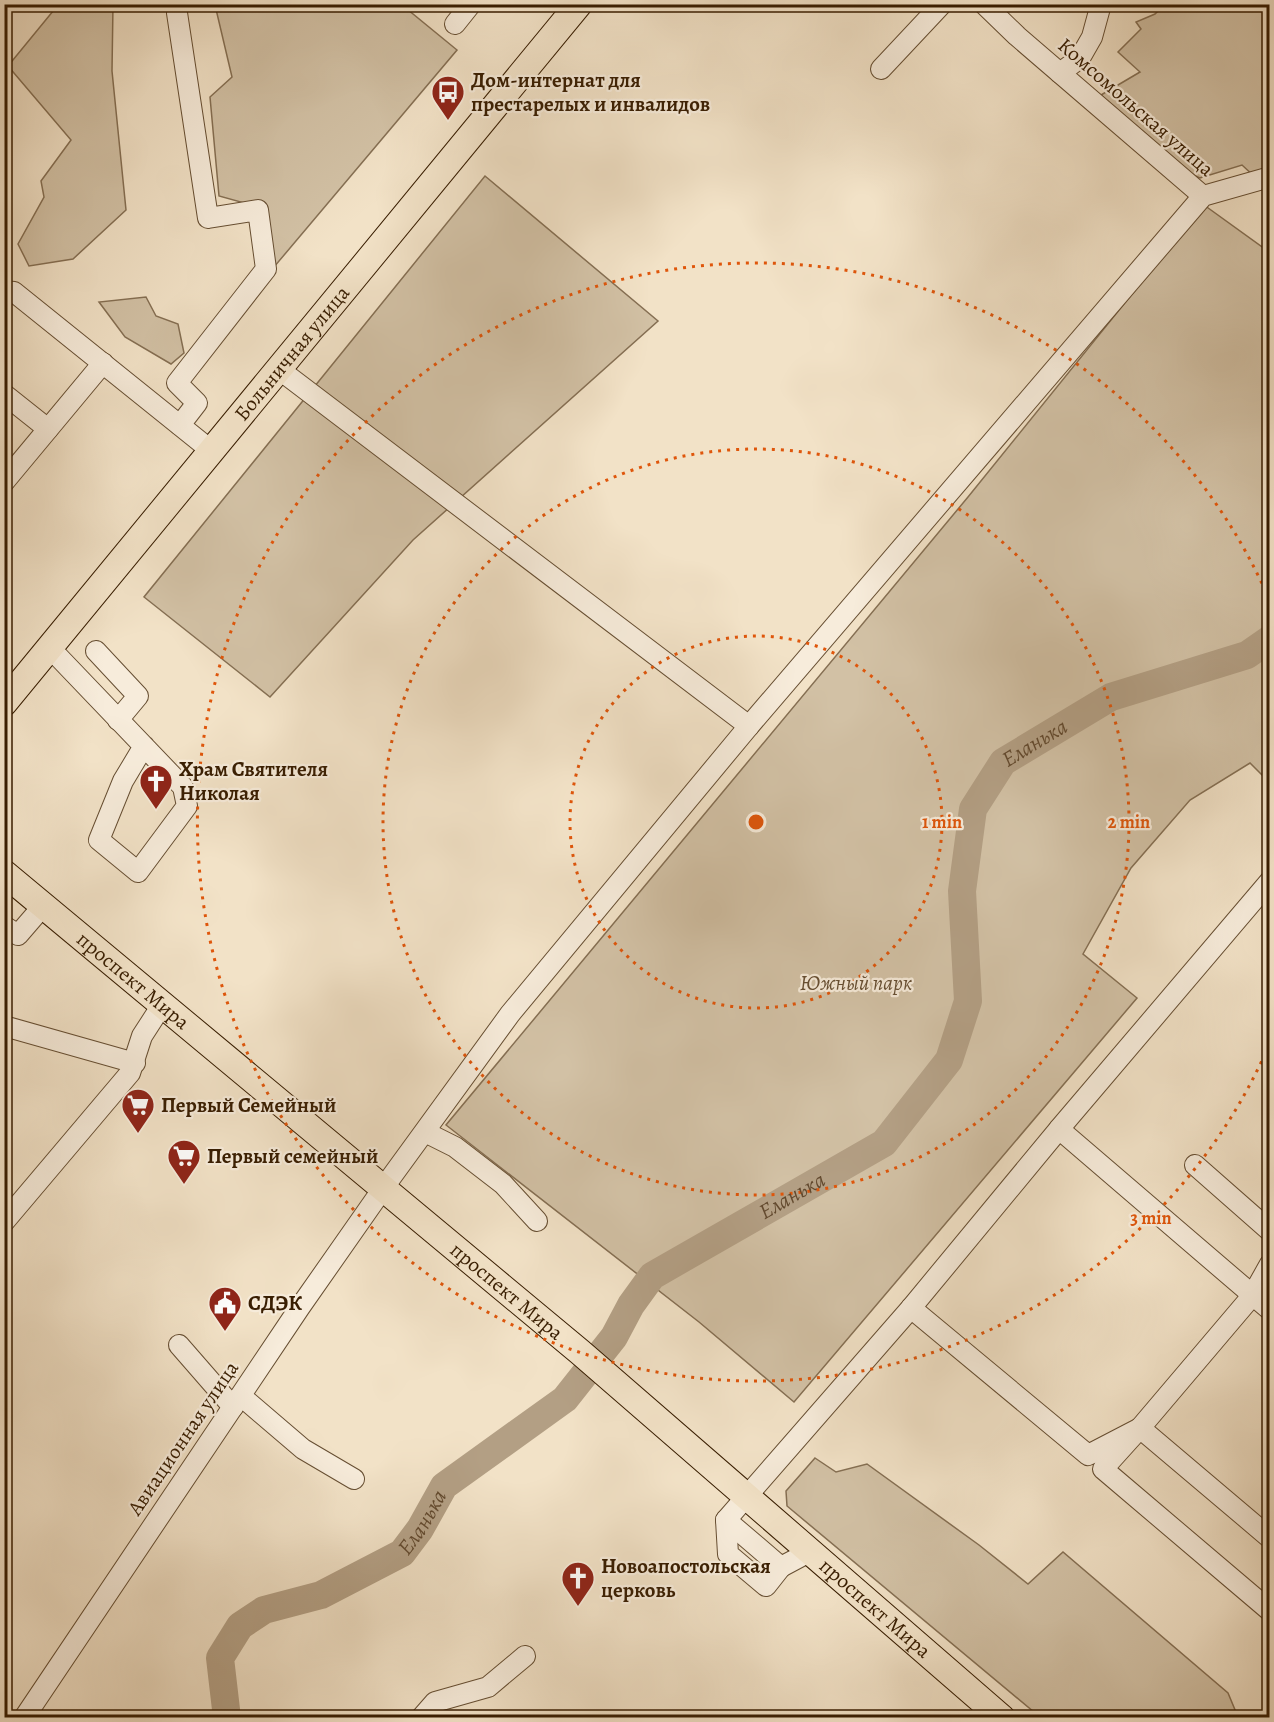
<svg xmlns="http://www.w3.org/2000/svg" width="1274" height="1722" font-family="Alegreya,serif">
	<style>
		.green { fill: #d2c1a5; stroke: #856f53; stroke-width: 1.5 }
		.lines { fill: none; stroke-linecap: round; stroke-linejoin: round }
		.river { stroke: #b39f84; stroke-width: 28 }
		.minor-casing { stroke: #664e32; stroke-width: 22 }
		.major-casing { stroke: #381d01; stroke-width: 28 }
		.minor { stroke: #f7ecdb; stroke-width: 20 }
		.major { stroke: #f2e2c7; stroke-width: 26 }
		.ring { fill: none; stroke: #df560b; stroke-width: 3; stroke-dasharray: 3 6 }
		.labels { text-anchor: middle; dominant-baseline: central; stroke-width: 4.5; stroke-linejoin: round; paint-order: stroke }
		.poi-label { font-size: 21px; font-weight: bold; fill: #381d01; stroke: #f7ecdb; text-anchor: start }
		.street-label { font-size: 21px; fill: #381d01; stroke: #f7ecdb }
		.park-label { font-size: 21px; font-style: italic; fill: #664e32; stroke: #f7ecdb }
		.water-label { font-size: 22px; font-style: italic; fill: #634a2f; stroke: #f7ecdb }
		.centre { fill: #df560b; stroke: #f7ecdb; stroke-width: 3 }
		.ring-label { font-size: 18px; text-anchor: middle; font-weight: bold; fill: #df560b; stroke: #f7ecdb; stroke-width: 4.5; stroke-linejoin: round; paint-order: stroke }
	</style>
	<rect width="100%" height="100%" fill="#f2e2c7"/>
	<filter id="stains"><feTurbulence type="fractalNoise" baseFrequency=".00333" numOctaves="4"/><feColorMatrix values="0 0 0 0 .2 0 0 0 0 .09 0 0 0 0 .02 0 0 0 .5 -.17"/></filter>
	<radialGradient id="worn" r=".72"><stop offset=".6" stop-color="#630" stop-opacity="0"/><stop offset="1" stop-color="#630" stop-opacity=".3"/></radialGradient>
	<g class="green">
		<polygon points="58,5 113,5 112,71 126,210 73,259 29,266 18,244 44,197 41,181 71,140 8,66"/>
		<polygon points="215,5 402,5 457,50 274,267 259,207 219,196 210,97 232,77"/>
		<polygon points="1164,5 1269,5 1269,190 1242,165 1200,178 1193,175 1114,109 1101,95 1140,72 1118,52 1141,29 1136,22 1155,14"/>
		<polygon points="485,176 658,321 413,540 270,697 144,597"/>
		<polygon points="1204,205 1269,252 1269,782 1250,763 1190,800 1131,868 1083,954 1137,998 794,1402 699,1322 446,1125 968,497"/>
		<polygon points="146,297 156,316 178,324 184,353 171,364 125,337 99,302"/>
		<polygon points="815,1458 836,1472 867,1464 979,1545 1028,1584 1063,1552 1228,1693 1238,1717 1040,1717 787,1506 786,1491"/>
	</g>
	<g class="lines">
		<path class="river" id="s1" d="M227 1718 220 1658 240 1626 264 1610 321 1595 402 1553 420 1529 444 1486 565 1399 614 1337 631 1305 652 1276 884 1143 949 1060 968 1001 962 891 973 809 1003 762 1111 697 1247 655 1270 639"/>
		<defs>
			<g id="minor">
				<polyline points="984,4 1017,36 1203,196"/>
				<polyline points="177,13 208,218 258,210 266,269 177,383 197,403 180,425"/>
				<polyline points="455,24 471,4"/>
				<polyline points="881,69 942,4"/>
				<polyline points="1060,73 1080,58 1092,37 1101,4"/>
				<polyline points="4,291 14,292 213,452"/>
				<polyline points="4,394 48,429"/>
				<polyline points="4,482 103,363"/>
				<polyline points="50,648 183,787 187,806 138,872 99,840 123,781 144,746"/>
				<polyline points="96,651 138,696 118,720"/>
				<polyline points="749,726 1203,196 1270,177"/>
				<polyline points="4,926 18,935 43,906"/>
				<polyline points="4,1026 135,1063"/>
				<polyline points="1059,1129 1270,881"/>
				<polyline points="425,1132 455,1147 503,1184 537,1221"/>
				<polyline points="1195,1165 1270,1231"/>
				<polyline points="4,1222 130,1073 142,1036 162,1005"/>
				<polyline points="1270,1264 1252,1296 1140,1428 1270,1538"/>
				<polyline points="911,1308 1088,1455 1140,1428 1103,1469 1269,1610"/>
				<polyline points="179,1345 233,1407"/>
				<polyline points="241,1396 303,1449 354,1479"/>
				<polyline points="726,1520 781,1567 811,1551"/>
				<polyline points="781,1567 766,1586 728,1554 726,1520 911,1308 1059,1129 1270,1310"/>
				<polyline points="24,1718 300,1307 384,1187 510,1014 749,726 280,370"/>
				<polyline points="421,1718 435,1702 488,1687 525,1656"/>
			</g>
			<g id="major">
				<path id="s2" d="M4 703 579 4"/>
				<path id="s3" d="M4 873 580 1352 1002 1718"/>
			</g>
		</defs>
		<use href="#minor" class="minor-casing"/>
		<use href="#major" class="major-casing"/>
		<use href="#minor" class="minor"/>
		<use href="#major" class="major"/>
	</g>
	<g class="ring">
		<circle cx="756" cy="822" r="186"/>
		<circle cx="756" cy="822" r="373"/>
		<path d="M1269 1045A559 559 0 1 1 1269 599"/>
	</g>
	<defs>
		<symbol id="bus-pin" viewBox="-11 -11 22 30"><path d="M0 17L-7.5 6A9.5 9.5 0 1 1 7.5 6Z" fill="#8f2418" stroke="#f7ecdb"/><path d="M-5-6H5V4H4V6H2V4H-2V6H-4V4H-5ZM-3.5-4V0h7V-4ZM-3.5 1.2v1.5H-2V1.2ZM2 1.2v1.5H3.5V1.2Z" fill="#fff"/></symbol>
		<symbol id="church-pin" viewBox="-11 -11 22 30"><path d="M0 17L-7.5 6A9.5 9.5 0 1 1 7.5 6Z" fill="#8f2418" stroke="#f7ecdb"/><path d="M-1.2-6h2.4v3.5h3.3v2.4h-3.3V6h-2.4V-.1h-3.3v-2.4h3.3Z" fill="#fff"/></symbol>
		<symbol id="supermarket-pin" viewBox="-11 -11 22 30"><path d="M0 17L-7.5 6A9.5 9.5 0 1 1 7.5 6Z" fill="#8f2418" stroke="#f7ecdb"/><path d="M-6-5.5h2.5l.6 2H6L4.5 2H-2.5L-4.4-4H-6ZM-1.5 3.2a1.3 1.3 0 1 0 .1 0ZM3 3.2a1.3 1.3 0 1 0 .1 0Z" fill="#fff"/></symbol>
		<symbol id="civic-pin" viewBox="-11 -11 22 30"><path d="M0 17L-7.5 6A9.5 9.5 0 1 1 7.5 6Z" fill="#8f2418" stroke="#f7ecdb"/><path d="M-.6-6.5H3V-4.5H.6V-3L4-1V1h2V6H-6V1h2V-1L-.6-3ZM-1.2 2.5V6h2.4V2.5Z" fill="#fff"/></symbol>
	</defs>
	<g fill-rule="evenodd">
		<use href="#bus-pin" x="429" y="73" width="38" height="52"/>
		<use href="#church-pin" x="137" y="762" width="38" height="52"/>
		<use href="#supermarket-pin" x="119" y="1086" width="38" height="52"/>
		<use href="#supermarket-pin" x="165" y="1137" width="38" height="52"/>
		<use href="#civic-pin" x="206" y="1284" width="38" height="52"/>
		<use href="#church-pin" x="559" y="1559" width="38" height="52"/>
	</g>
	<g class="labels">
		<g class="poi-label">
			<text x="471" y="80">Дом-интернат для<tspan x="471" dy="24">престарелых и инвалидов</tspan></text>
			<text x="179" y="769">Храм Святителя<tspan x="179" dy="24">Николая</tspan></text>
			<text x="161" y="1105">Первый Семейный</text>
			<text x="207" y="1156">Первый семейный</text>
			<text x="248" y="1303">СДЭК</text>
			<text x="601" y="1566">Новоапостольская<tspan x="601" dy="24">церковь</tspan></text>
		</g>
		<g class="street-label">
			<text transform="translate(1136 107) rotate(41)">Комсомольская улица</text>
			<text stroke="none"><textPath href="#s2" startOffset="453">Больничная улица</textPath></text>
			<text stroke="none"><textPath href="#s3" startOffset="168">проспект Мира</textPath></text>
			<text stroke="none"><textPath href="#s3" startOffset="654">проспект Мира</textPath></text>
			<text transform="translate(183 1438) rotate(-56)">Авиационная улица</text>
			<text stroke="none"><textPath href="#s3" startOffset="1140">проспект Мира</textPath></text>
		</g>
		<g class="park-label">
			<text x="856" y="983">Южный парк</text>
		</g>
		<g class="water-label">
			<text stroke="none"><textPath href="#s1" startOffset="1377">Еланька</textPath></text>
			<text stroke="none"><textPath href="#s1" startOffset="818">Еланька</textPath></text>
			<text stroke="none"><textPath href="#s1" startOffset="314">Еланька</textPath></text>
		</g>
	</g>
	<circle cx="756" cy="822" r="9" class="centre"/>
	<g class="ring-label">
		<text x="942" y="828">1 min</text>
		<text x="1129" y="828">2 min</text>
		<text x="1151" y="1224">3 min</text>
	</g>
	<rect width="1274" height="1722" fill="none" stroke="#f2e2c7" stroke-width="24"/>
	<rect x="6" y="6" width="1262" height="1710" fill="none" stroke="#381d01" stroke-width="3"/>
	<rect x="12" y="12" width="1250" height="1698" fill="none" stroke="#381d01" stroke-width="1.5"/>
	<rect width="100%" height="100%" filter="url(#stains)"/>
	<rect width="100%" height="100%" fill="url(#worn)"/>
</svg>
